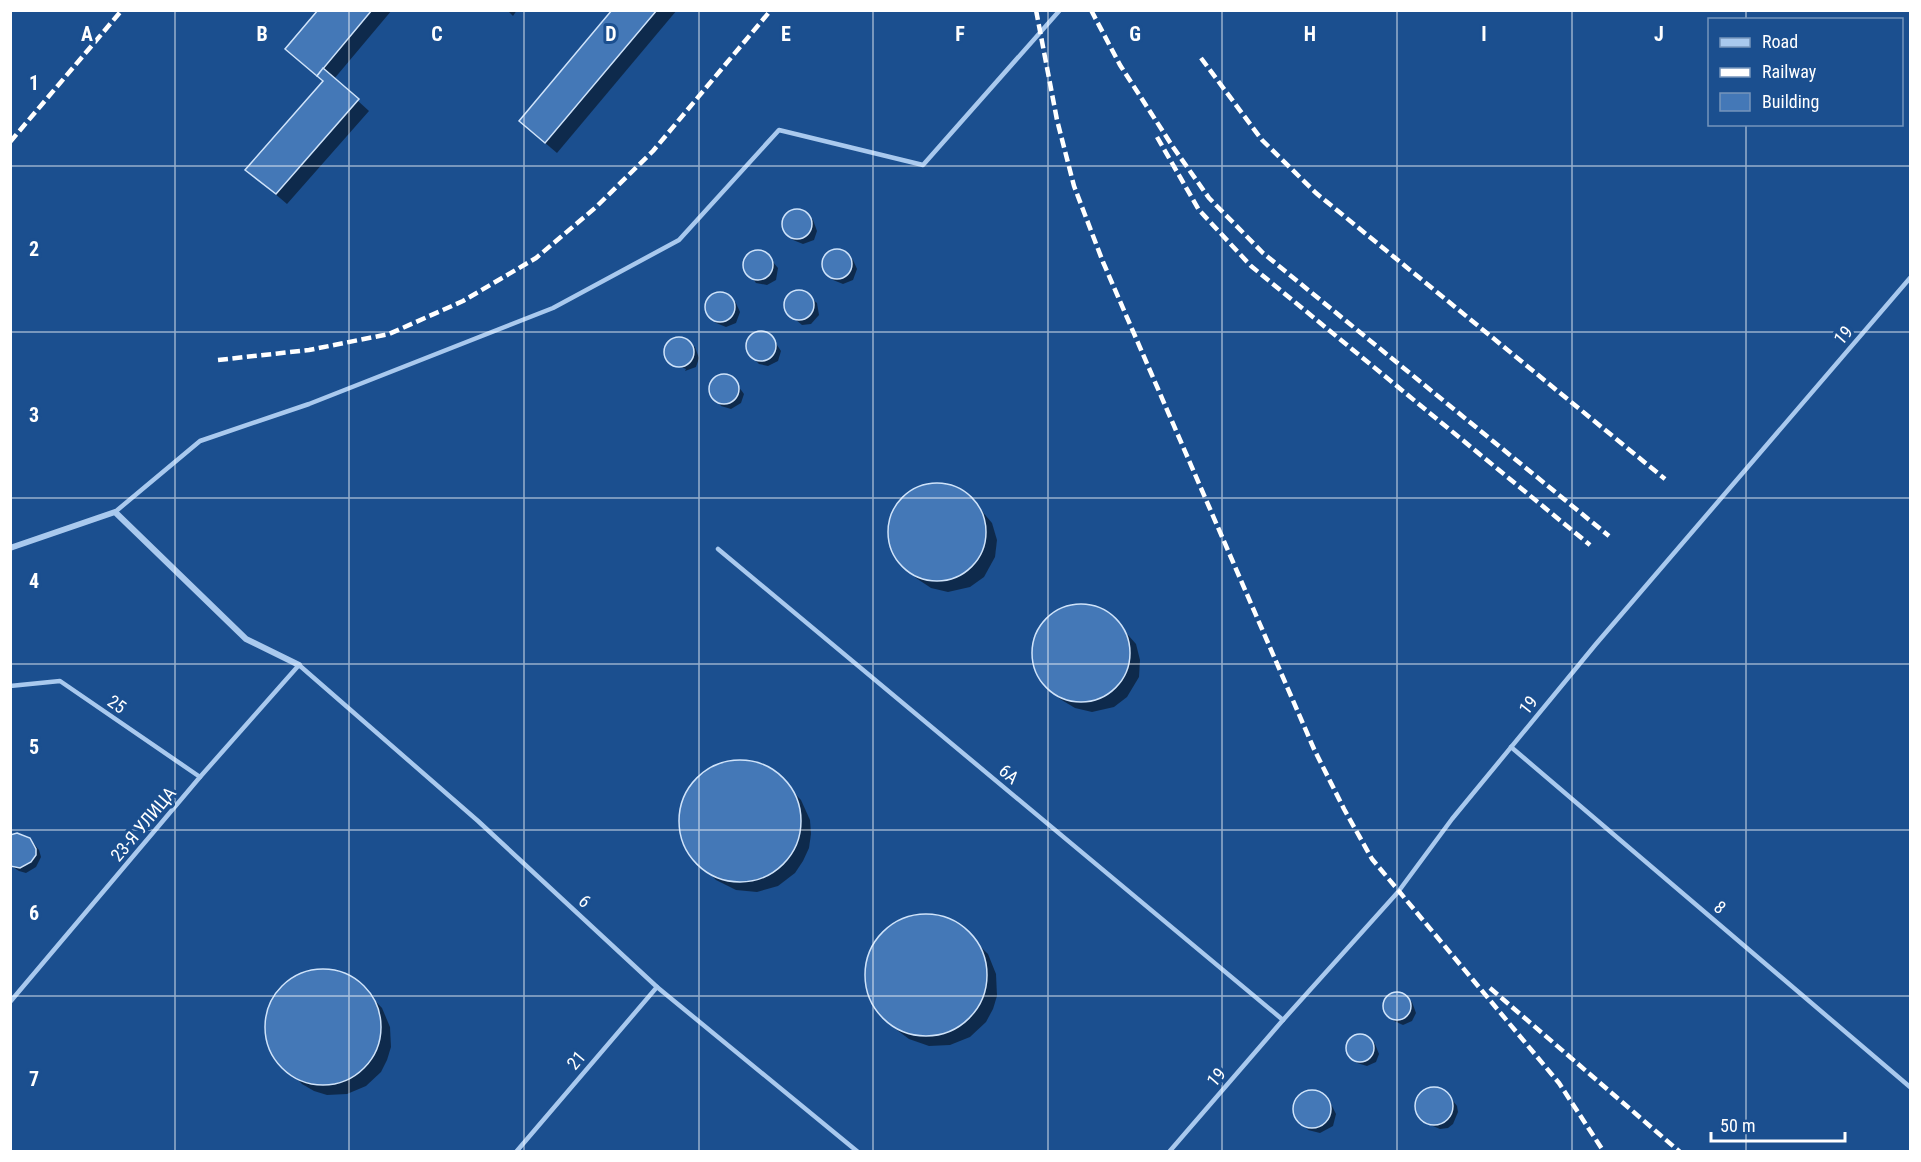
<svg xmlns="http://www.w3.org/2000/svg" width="1921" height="1162" font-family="'Roboto Condensed',sans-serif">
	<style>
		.shadow { fill: #0007 }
		.building { fill: #4478b7; stroke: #cfe3fa; stroke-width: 1.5 }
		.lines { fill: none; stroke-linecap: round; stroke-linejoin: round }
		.lane { stroke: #a9c9ee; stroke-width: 4.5 }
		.street { stroke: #a9c9ee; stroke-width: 6 }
		.rail { stroke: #fff; stroke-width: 4.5; stroke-dasharray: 10 4.5; stroke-linecap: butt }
		.grid { fill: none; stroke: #fff; stroke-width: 1.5; stroke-opacity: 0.55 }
		.labels { text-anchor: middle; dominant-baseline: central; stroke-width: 6; stroke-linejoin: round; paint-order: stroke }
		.street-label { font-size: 18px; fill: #fff; stroke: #1b4f8f }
		.grid-label { font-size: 20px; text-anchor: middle; font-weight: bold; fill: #fff; stroke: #1b4f8f; stroke-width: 6; stroke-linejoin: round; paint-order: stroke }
	</style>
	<rect width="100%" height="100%" fill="#1b4f8f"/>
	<g class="shadow">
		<polygon points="320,10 392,10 334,79 369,111 287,204 247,170 324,82 298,60"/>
		<polygon points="507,10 517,10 513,16"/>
		<polygon points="614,10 677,10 557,153 531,131"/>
		<polygon points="796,211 807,214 813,220 817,231 814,240 803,244 793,240 788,235 784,225 787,215"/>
		<polygon points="836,250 847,254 853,260 857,269 853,280 843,284 833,280 828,274 823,265 827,255"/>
		<polygon points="757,252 766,254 778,268 776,280 767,285 756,283 745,268 747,258"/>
		<polygon points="802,291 817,303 819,315 811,324 802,325 788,313 786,302 788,298 793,293"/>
		<polygon points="719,293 730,297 736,303 740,312 736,323 726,327 716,323 711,318 706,308 710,298"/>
		<polygon points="760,333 771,336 781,351 778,361 768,366 759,364 749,354 747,347 751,337"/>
		<polygon points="678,338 689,341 695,347 699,358 696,367 685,371 675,367 685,371 686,369 671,363 666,352 669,342"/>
		<polygon points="723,375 733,379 744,394 741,403 731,409 721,406 710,390 713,380"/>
		<polygon points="934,485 952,487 970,497 992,523 997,540 995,557 984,577 970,587 948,592 931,588 916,578 894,552 890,535 892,517 902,501 916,490"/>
		<polygon points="1084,605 1101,610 1113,618 1136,644 1140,660 1139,677 1127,697 1114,707 1092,712 1075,708 1060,699 1048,687 1036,667 1034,649 1038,632 1050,617 1065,608"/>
		<polygon points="751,762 773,771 801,800 810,820 811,834 809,848 803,861 795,873 778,886 757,892 736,890 716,880 690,853 681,831 681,809 690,788 706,772 728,763"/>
		<polygon points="30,839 39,850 41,857 36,867 26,873 19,871 10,865"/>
		<polygon points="914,917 937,917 959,926 988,954 996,974 997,996 993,1009 986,1022 970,1037 950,1045 929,1046 909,1039 897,1030 876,1007 868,986 868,963 877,942 893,926"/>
		<polygon points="334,971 355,980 382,1008 390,1027 391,1047 387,1060 381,1072 366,1086 347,1094 327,1095 314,1091 302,1084 276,1057 268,1037 268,1015 277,996 292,980 312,972"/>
		<polygon points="1396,993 1406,997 1412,1002 1416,1013 1412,1021 1403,1025 1394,1021 1385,1008 1388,998"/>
		<polygon points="1359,1035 1369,1038 1375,1044 1379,1054 1376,1062 1367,1066 1357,1063 1348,1050 1351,1039"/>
		<polygon points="1433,1088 1447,1093 1457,1106 1458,1112 1453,1124 1448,1128 1440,1129 1428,1124 1422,1119 1416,1107 1421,1094"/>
		<polygon points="1311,1092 1318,1092 1325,1096 1330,1102 1336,1114 1333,1126 1320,1133 1308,1130 1295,1113 1296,1104 1305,1094"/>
	</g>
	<g class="building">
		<polygon points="318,10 372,10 317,76 285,49"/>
		<polygon points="612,10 657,10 545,143 519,121"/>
		<polygon points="323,68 359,99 276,194 245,170 323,81 317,76"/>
		<circle cx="797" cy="224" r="15"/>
		<circle cx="837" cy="264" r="15"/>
		<circle cx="758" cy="265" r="15"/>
		<circle cx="799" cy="305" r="15"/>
		<circle cx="720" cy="307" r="15"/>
		<circle cx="761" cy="346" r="15"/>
		<circle cx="679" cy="352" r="15"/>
		<circle cx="724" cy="389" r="15"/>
		<circle cx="937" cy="532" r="49"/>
		<circle cx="1081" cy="653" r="49"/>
		<circle cx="740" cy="821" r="61"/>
		<polygon points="17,833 30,838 36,849 36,855 31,862 20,868 10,866 10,835"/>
		<circle cx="926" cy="975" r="61"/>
		<circle cx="323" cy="1027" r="58"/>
		<circle cx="1397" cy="1006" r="14"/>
		<circle cx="1360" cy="1048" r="14"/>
		<circle cx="1434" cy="1106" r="19"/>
		<circle cx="1312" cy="1109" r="19"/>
	</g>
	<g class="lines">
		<g class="lane">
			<polyline points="115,512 200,441 309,404 553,308 679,240 779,130 923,165 1060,10"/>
			<polyline points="718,549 1283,1020"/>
			<polyline points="10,686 60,681 200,777"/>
			<polyline points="1511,747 1910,1087"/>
			<polyline points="10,1002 200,777 299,665 478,821 657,987 858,1152"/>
			<polyline points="516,1152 657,987"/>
			<polyline points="1169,1152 1283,1020 1398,892 1452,819 1596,644 1910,278"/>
		</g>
		<polyline class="street" points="10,548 115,512 246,639 299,665"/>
		<g class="rail">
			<polyline points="1036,10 1057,120 1074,186 1103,262 1314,749 1344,809 1372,859 1559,1083 1604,1152"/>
			<polyline points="1091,10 1120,65 1173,147 1209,198 1263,253 1609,536"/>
			<polyline points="1201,58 1262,140 1316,193 1665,479"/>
			<polyline points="1157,137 1199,210 1251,266 1590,545"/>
			<polyline points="10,142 122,10"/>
			<polyline points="218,360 309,350 389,334 463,301 536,258 595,208 653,151 771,10"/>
			<polyline points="1490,988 1680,1152"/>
		</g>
	</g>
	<path class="grid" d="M175 10V1152M349 10V1152M524 10V1152M699 10V1152M873 10V1152M1048 10V1152M1222 10V1152M1397 10V1152M1572 10V1152M1746 10V20M1746 124V1152M10 166H1910M10 332H1910M10 498H1910M10 664H1910M10 830H1910M10 996H1910"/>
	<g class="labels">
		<g class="street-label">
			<text transform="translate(1843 335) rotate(-49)">19</text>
			<text transform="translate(117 704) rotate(35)">25</text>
			<text transform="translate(1528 705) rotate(-51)">19</text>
			<text transform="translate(1009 774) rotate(40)">6A</text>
			<text transform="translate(143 824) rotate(-50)">23-Я УЛИЦА</text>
			<text transform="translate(585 901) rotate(43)">6</text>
			<text transform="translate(1720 907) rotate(40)">8</text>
			<text transform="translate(576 1060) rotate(-50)">21</text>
			<text transform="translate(1216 1077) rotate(-49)">19</text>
		</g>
	</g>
	<g class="grid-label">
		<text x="87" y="41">A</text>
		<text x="262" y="41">B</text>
		<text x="437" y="41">C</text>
		<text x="611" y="41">D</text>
		<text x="786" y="41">E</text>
		<text x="960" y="41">F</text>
		<text x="1135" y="41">G</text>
		<text x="1310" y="41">H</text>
		<text x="1484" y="41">I</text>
		<text x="1659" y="41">J</text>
		<text x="34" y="90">1</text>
		<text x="34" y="256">2</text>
		<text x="34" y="422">3</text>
		<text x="34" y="588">4</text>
		<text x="34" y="754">5</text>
		<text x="34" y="920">6</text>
		<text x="34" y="1086">7</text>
	</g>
	<rect width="1921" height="1162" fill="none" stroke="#ffffff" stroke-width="24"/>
	<rect x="1708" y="18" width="195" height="108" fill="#1b4f8f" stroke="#7695bc" stroke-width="1.5"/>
	<rect x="1720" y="38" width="30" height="9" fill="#a9c9ee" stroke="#7695bc" stroke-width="1.5"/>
	<text x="1762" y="48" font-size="18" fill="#ffffff">Road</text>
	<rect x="1720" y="68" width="30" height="9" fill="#ffffff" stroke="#7695bc" stroke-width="1.5"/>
	<text x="1762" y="78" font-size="18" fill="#ffffff">Railway</text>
	<rect x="1720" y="93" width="30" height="18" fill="#4478b7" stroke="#7695bc" stroke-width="1.5"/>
	<text x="1762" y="108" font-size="18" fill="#ffffff">Building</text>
	<path d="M1711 1132v9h134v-9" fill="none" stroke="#ffffff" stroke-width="3"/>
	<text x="1720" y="1132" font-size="18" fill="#ffffff" stroke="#1b4f8f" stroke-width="4.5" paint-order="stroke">50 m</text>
</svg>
